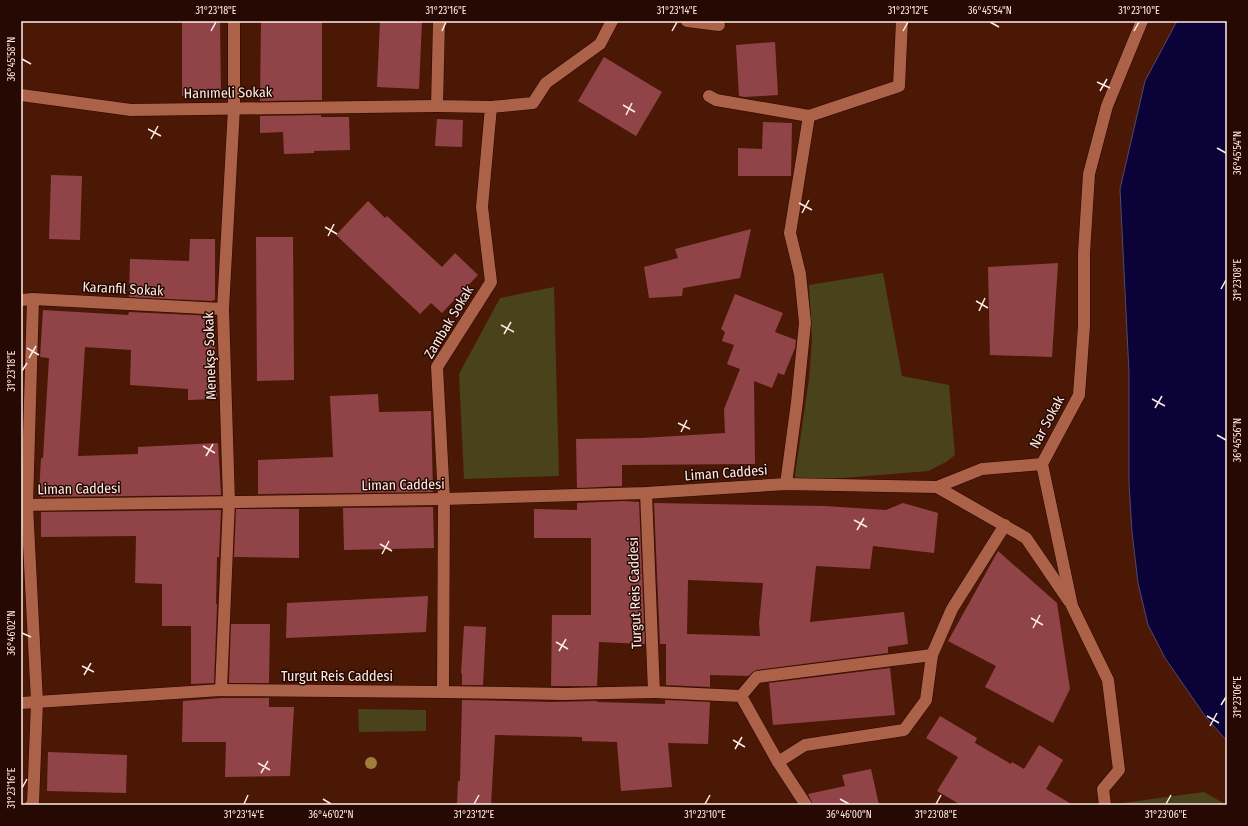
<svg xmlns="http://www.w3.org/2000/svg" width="1248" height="826" font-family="'Fira Sans Condensed',sans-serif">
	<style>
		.green { fill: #4a421a }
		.water { fill: #0b0238; stroke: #54486c }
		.building { fill: #914448; fill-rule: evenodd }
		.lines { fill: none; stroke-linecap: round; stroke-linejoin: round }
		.street-casing { stroke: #290600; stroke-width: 13 }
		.street { stroke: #ac6149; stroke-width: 12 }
		.tree { fill: #9f7d3c }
		.ticks { fill: none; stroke: #feece6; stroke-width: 1.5 }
		.labels { text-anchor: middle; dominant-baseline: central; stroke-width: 3; stroke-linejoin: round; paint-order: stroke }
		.street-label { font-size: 14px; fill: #feece6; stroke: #260902 }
		.neatline { fill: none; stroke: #feece6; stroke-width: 1.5 }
		.ticks-label { font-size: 10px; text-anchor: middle; fill: #feece6 }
	</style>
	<rect width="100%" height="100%" fill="#4b1806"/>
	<g class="green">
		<polygon points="883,273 902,376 949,385 955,455 946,462 928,471 794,482 809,379 812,340 809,285"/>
		<polygon points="554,287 559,476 464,479 459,374 500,298"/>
		<polygon points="358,709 426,710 426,731 359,732"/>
		<polygon points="1204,792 1227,805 1115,805 1115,804"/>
	</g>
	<polygon class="water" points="1177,21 1227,21 1227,741 1205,716 1165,658 1148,625 1138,583 1132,532 1129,483 1129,373 1120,189 1145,81"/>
	<g class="building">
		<polygon points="182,21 220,21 221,94 215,94 215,97 182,96"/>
		<polygon points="261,21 322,21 322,100 260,101"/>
		<polygon points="380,21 422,21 419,89 377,87"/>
		<polygon points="775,42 778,95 745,97 739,96 736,45"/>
		<polygon points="604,57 662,92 636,136 578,101"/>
		<polygon points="321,115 321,117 349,117 350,150 314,151 314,153 284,154 283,132 260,133 260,116"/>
		<polygon points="437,119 463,120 462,147 435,146"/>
		<polygon points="763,122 792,123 791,176 738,176 738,148 762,149"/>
		<polygon points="51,175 82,176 80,240 49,239"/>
		<polygon points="368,201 385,218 387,216 442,267 455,253 478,275 442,313 431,303 420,314 336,235"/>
		<polygon points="751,229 740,278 683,288 682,296 649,298 644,267 678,258 675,249"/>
		<polygon points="256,237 293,237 294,380 257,381"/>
		<polygon points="190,239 215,239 215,300 213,300 213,301 129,297 130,259 189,261"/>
		<polygon points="1058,263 1052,357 990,355 988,267"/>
		<polygon points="735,294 783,313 775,332 796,340 795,348 784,375 778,373 772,388 754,381 755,464 622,465 622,486 577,488 576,439 642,438 725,433 724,409 740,369 727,364 734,345 722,341 725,332 721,329"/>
		<polygon points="43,310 128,315 129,312 214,316 217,399 188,400 188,389 130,385 131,350 85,347 78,456 138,454 138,447 218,443 221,495 41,497 41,494 39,494 41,458 43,458 49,358 40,357"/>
		<polygon points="378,394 379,412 431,411 433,492 258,494 258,460 333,457 330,396"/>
		<polygon points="622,501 639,502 645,644 599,642 597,686 551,686 552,615 591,615 591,538 534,538 534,509 577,510 577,503"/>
		<path d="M654 503 825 506 886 510 903 503 938 513 934 553 873 546 870 569 816 566 810 622 904 612 908 644 888 647V653L756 670 748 676 710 675V687L666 685V644H660ZM688 580 763 583 759 623 760 636 687 634Z"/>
		<polygon points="433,507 434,548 344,550 343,508"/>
		<polygon points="236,509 299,509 299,558 234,557"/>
		<polygon points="221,510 219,557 217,557 216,603 217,605 214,683 191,684 191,626 162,626 162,584 135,583 136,536 41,537 41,512"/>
		<polygon points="998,551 1057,603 1070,689 1053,723 985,687 996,666 948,641"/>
		<polygon points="428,596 426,632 286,638 287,603"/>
		<polygon points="231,624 270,624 269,683 229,683"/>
		<polygon points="464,626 486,627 483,685 462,685 462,674 461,673"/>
		<polygon points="890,668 895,715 773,725 769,683"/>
		<polygon points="221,698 269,698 269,707 294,707 290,776 225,777 226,742 182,742 183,701"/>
		<polygon points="462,700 551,702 597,701 597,702 665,704 665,700 710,702 708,744 668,743 672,787 621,791 617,742 582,741 582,737 495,735 491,805 457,805 458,781 460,781"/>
		<polygon points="940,716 977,738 975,743 1011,764 1012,762 1024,769 1039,745 1063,760 1046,789 1073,805 961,805 937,791 958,757 926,738"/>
		<polygon points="48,752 127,755 126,793 47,791"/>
		<polygon points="871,769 879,805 813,805 808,794 845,786 842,775"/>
	</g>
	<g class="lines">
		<defs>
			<g id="street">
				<polyline points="439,21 437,106 491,107 482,207 491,282 437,367 444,499 443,692"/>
				<polyline points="687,21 719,25"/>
				<polyline points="21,95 131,110 437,106"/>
				<polyline points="709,96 716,100 809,116 899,86 902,21"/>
				<polyline points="491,107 533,103 546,83 600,44 612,21"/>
				<polyline points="21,300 33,299 223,309"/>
				<polyline points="786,484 797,402 805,323 800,274 790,233 809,116"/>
				<polyline points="937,487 1026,538 1069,601"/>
				<polyline points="21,505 444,499 646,493 786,484 937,487 982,469 1042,464"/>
				<polyline points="221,690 229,502 223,309 234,108 234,21"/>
				<polyline points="654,692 741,696 778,762 806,805"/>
				<polyline points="741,696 757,677 932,655"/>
				<polyline points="21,703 221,690 443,692 564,694 654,692 646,493"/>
				<polyline points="778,762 805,745 904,730 926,700 932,655 952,609 1005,525"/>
				<polyline points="31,805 33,804 37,702 27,505 33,299"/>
				<polyline points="1105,805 1103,789 1119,770 1108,680 1072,606 1042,464 1079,395 1084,326 1084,253 1089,174 1107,106 1142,21"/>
			</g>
		</defs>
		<use href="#street" class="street-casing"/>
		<use href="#street" class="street"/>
	</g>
	<circle class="tree" cx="371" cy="763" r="6"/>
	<path class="ticks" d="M990 22 999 27M211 31 216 22M442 31 446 22M672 31 677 22M903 31 908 22M1134 31 1139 22M22 59 31 64M1097 82 1110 88M1100 91 1107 79M623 105 635 112M626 115 632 103M148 129 161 136M151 139 158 126M1217 148 1226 153M799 203 812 210M802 213 809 200M325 227 337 234M328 236 334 224M1221 289 1226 280M976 301 988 308M979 311 985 298M501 325 514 332M504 334 511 322M27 348 39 355M29 358 36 346M22 371 27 363M1152 399 1165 406M1155 408 1162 396M678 423 690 429M681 432 687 420M1217 435 1226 440M203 446 215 453M206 456 213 444M854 520 867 527M857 530 864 518M380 544 392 551M382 554 389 541M1031 618 1043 625M1033 628 1040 615M22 633 31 637M556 642 568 649M559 651 566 639M82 666 94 672M84 675 91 663M1221 705 1226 697M1207 716 1219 723M1210 726 1217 713M733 740 745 747M735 749 742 737M258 763 270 770M261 773 268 761M22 788 27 779M323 799 331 804M840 799 849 804M244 804 248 795M474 804 479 795M705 804 710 795M936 804 941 795M1166 804 1171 795"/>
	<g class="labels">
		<g class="street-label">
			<text transform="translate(228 93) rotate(-1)">Hanımeli Sokak</text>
			<text transform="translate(123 289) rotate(3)">Karanfil Sokak</text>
			<text transform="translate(449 322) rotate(-59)">Zambak Sokak</text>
			<text transform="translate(210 356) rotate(-92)">Menekşe Sokak</text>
			<text transform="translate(1047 422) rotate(-62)">Nar Sokak</text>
			<text transform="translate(726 473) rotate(-4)">Liman Caddesi</text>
			<text transform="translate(403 485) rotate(-1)">Liman Caddesi</text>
			<text transform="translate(79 489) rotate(-1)">Liman Caddesi</text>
			<text transform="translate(635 593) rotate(-92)">Turgut Reis Caddesi</text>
			<text x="337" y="676">Turgut Reis Caddesi</text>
		</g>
	</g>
	<rect width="1248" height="826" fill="none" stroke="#260902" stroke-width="44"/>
	<rect x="22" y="22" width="1204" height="782" class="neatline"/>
	<g class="ticks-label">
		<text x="216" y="14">31°23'18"E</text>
		<text x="446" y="14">31°23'16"E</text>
		<text x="677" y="14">31°23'14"E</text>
		<text x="908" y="14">31°23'12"E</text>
		<text x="990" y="14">36°45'54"N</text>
		<text x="1139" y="14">31°23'10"E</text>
		<text transform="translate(11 59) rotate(-90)" y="4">36°45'58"N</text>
		<text transform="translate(1237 153) rotate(-90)" y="4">36°45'54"N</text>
		<text transform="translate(1237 280) rotate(-90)" y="4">31°23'08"E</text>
		<text transform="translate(11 371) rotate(-90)" y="4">31°23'18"E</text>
		<text transform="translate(1237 440) rotate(-90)" y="4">36°45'56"N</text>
		<text transform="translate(11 633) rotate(-90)" y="4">36°46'02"N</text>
		<text transform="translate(1237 697) rotate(-90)" y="4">31°23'06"E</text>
		<text transform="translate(11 788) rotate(-90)" y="4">31°23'16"E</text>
		<text x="244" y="818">31°23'14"E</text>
		<text x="331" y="818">36°46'02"N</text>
		<text x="474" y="818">31°23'12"E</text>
		<text x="705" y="818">31°23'10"E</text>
		<text x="849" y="818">36°46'00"N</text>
		<text x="936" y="818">31°23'08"E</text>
		<text x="1166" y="818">31°23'06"E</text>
	</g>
</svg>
